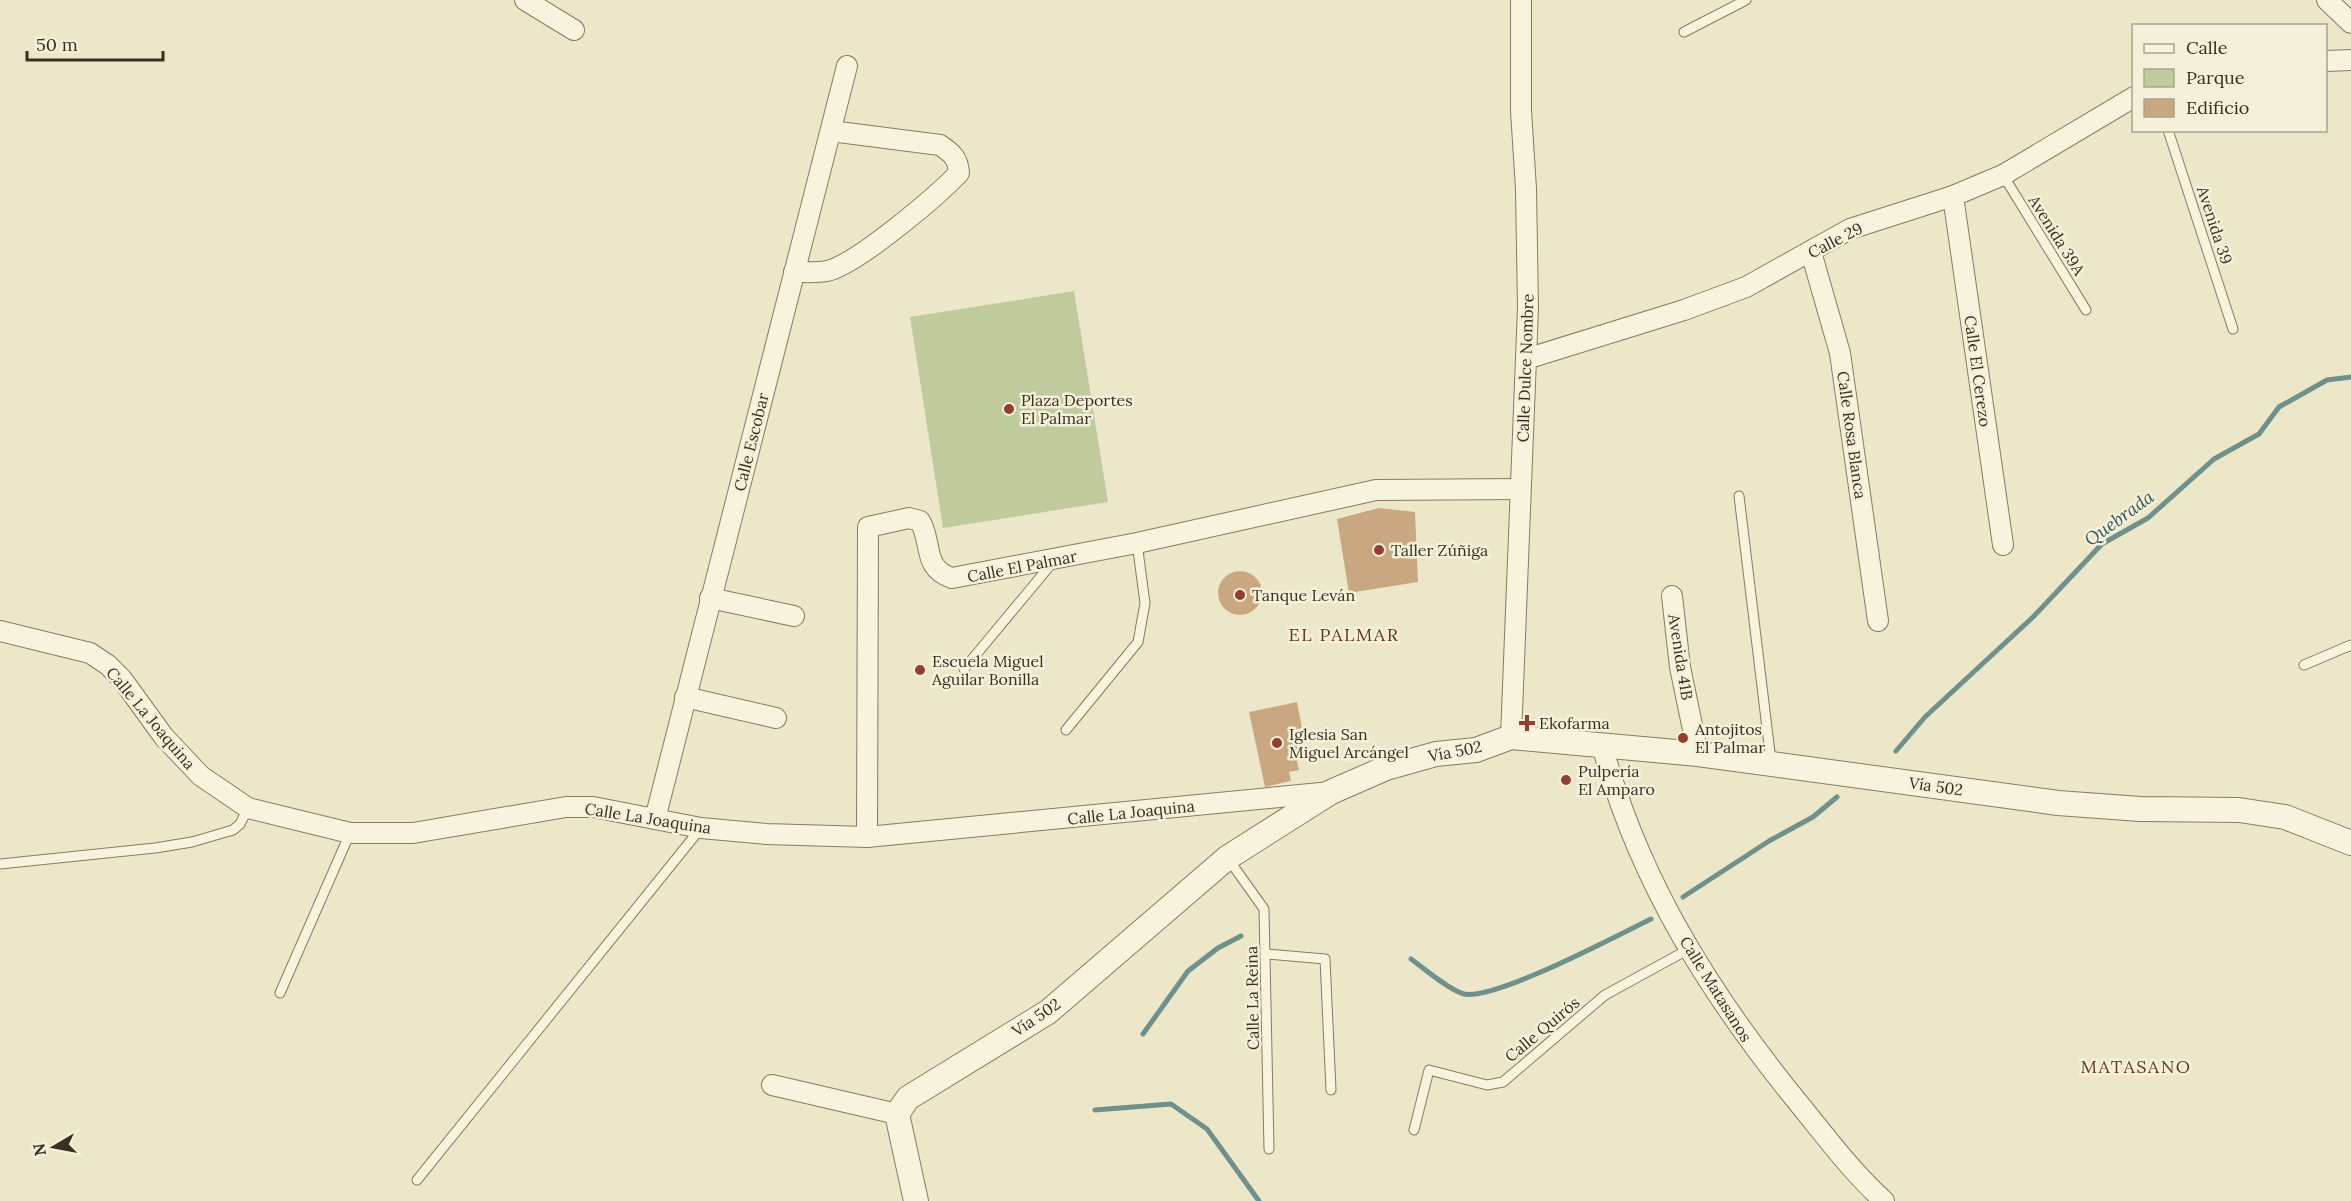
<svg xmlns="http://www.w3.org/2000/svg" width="2351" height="1201" font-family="Lora,serif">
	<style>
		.green { fill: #c0cb9d }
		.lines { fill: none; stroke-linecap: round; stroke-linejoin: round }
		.stream { stroke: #70908c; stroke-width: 5 }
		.building { fill: #c9a881 }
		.service-casing { stroke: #897a5e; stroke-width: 11 }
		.minor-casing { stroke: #897a5e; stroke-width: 22 }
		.tertiary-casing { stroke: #897a5e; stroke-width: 26 }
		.service { stroke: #f8f3dd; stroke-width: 9 }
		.minor { stroke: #f8f3dd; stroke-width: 20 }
		.tertiary { stroke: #f8f3dd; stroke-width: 24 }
		.poi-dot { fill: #963c31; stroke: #f5f0d9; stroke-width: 2 }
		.labels { text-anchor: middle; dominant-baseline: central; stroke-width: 5; stroke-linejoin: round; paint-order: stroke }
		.street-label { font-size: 16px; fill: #3a3021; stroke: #f5f0d9 }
		.poi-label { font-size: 16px; fill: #3a3021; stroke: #f5f0d9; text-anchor: start }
		.water-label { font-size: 18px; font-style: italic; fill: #315759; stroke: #f5f0d9 }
		.neighbourhood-label { font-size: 18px; letter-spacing: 1.5px; fill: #653822; stroke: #f5f0d9 }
	</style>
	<rect width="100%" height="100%" fill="#ede7c9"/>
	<polygon class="green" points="1074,291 1108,502 943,528 910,317"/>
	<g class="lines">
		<g class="stream">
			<polyline points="1896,751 1925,717 2033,617 2102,544 2148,518 2214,459 2259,434 2279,407 2327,380 2351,377"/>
			<polyline points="1683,897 1769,841 1813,817 1837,797"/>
			<path d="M1411 959C1425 969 1449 990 1464 994 1496 1000 1616 936 1651 919"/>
			<polyline points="1143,1034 1188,971 1218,948 1241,936"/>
			<polyline points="1095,1110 1171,1104 1207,1129 1259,1201"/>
		</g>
	</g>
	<g class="building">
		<polygon points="1379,508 1415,512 1418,582 1349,593 1337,519"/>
		<circle cx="1240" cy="593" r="22"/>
		<polygon points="1297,702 1302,728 1296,729 1301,756 1296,757 1299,770 1289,772 1291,781 1265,787 1249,712"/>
	</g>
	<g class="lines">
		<defs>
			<g id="service">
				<polyline points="1684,32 1746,0"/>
				<polyline points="2168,130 2233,329"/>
				<polyline points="2003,175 2086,310"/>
				<polyline points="1739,496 1771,761"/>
				<polyline points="2304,665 2351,645"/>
				<polyline points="964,669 1053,562"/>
				<polyline points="1066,730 1138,642 1145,603 1137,543"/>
				<polyline points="1229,860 1264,909 1269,1149"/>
				<polyline points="0,864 155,848 192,842 233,830 240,824 248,808"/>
				<polyline points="1266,954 1325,959 1331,1090"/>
				<polyline points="280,993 350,833"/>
				<polyline points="1414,1130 1429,1070 1487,1085 1503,1082 1605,995 1689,949"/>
				<polyline points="417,1180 701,828"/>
			</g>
			<g id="minor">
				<polyline points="525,0 574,30"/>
				<polyline points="2327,0 2351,23"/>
				<polyline points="2326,61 2351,60"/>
				<polyline points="1953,196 2003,545"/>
				<polyline points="1811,252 1840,353 1878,621"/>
				<path d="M794 272C805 272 817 273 827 271 856 265 937 196 959 173 958 158 952 153 940 145L831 131"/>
				<polyline points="1526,359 1684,310 1746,287 1850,229 1953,196 2003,175 2134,97"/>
				<polyline points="1672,596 1680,667 1698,754"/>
				<polyline points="710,598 794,616"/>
				<polyline points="0,631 90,653 108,665 122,679 164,737 201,776 248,808 350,833 413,833 566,807 593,807 701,828 766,834 867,837 1331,792"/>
				<polyline points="685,697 776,718"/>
				<polyline points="1511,737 1528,308 1526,189 1521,111 1521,0"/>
				<path d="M1602 745C1639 882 1711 996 1800 1105 1827 1138 1852 1172 1884 1201"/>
				<polyline points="655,819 847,66"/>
				<path d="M867 837 868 527 909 518 920 521C933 544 922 568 952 578L1137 543 1376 490 1520 489"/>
				<polyline points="772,1085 897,1114"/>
			</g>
			<polyline id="tertiary" points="916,1201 897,1114 908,1098 1048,1012 1227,858 1331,792 1386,768 1436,754 1476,750 1511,737 1698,754 2058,803 2140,809 2239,810 2285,817 2351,843"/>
		</defs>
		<use href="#service" class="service-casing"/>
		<use href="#minor" class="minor-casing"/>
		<use href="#tertiary" class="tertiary-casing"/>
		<use href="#service" class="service"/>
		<use href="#minor" class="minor"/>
		<use href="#tertiary" class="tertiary"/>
	</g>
	<g class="poi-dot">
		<circle cx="1009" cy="409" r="6"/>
		<circle cx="1379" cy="550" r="6"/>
		<circle cx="1240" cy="595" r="6"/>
		<circle cx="920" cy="670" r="6"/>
		<path d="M1524 714h6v6h6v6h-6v6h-6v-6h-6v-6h6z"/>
		<circle cx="1683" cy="738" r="6"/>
		<circle cx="1277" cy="743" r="6"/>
		<circle cx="1566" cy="780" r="6"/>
	</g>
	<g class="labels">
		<g class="street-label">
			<text transform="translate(2215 225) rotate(72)">Avenida 39</text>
			<text transform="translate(2057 235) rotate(58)">Avenida 39A</text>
			<text transform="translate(1835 240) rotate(-27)">Calle 29</text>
			<text transform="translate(1525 368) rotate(-88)">Calle Dulce Nombre</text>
			<text transform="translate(1978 371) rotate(82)">Calle El Cerezo</text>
			<text transform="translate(1852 435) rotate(82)">Calle Rosa Blanca</text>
			<text transform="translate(751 442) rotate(-76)">Calle Escobar</text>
			<text transform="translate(1022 566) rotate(-11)">Calle El Palmar</text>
			<text transform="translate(1681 657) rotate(81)">Avenida 41B</text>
			<text transform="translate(151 718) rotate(50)">Calle La Joaquina</text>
			<text transform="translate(1455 751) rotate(-11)">Vía 502</text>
			<text transform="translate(1936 786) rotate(8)">Vía 502</text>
			<text transform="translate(1131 812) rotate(-6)">Calle La Joaquina</text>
			<text transform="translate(648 818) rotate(9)">Calle La Joaquina</text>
			<text transform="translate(1716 989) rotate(58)">Calle Matasanos</text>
			<text transform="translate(1252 998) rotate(-91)">Calle La Reina</text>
			<text transform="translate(1036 1017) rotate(-34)">Vía 502</text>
			<text transform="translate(1542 1029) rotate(-40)">Calle Quirós</text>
		</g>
		<g class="poi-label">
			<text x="1021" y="400">Plaza Deportes<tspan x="1021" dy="18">El Palmar</tspan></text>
			<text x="1391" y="550">Taller Zúñiga</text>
			<text x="1252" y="595">Tanque Leván</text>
			<text x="932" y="661">Escuela Miguel<tspan x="932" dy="18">Aguilar Bonilla</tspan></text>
			<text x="1539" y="723">Ekofarma</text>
			<text x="1695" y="729">Antojitos<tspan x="1695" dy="18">El Palmar</tspan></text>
			<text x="1289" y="734">Iglesia San<tspan x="1289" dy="18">Miguel Arcángel</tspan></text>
			<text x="1578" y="771">Pulpería<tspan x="1578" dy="18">El Amparo</tspan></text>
		</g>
		<g class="water-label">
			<text transform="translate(2119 518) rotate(-36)">Quebrada</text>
		</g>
		<g class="neighbourhood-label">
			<text x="1344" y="634">EL PALMAR</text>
			<text x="2136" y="1066">MATASANO</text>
		</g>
	</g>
	<rect x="2132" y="24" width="195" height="108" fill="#f5f0d9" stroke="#aaa38f" stroke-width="1.5"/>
	<rect x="2144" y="44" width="30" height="9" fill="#f8f3dd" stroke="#aaa38f" stroke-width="1.5"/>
	<text x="2186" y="54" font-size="18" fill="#3a3021">Calle</text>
	<rect x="2144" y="69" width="30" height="18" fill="#c0cb9d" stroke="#aaa38f" stroke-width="1.5"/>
	<text x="2186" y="84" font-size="18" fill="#3a3021">Parque</text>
	<rect x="2144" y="99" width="30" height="18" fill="#c9a881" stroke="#aaa38f" stroke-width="1.5"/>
	<text x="2186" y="114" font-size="18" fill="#3a3021">Edificio</text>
	<g transform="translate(54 1147) rotate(260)" stroke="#f5f0d9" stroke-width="4.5" paint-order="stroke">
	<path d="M0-4.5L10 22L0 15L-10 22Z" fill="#3a3021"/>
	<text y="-9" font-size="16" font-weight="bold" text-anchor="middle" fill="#3a3021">N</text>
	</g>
	<path d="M27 51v9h136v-9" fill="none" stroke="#3a3021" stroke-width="3"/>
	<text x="36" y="51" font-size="18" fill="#3a3021" stroke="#f5f0d9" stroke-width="4.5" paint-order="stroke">50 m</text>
</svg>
